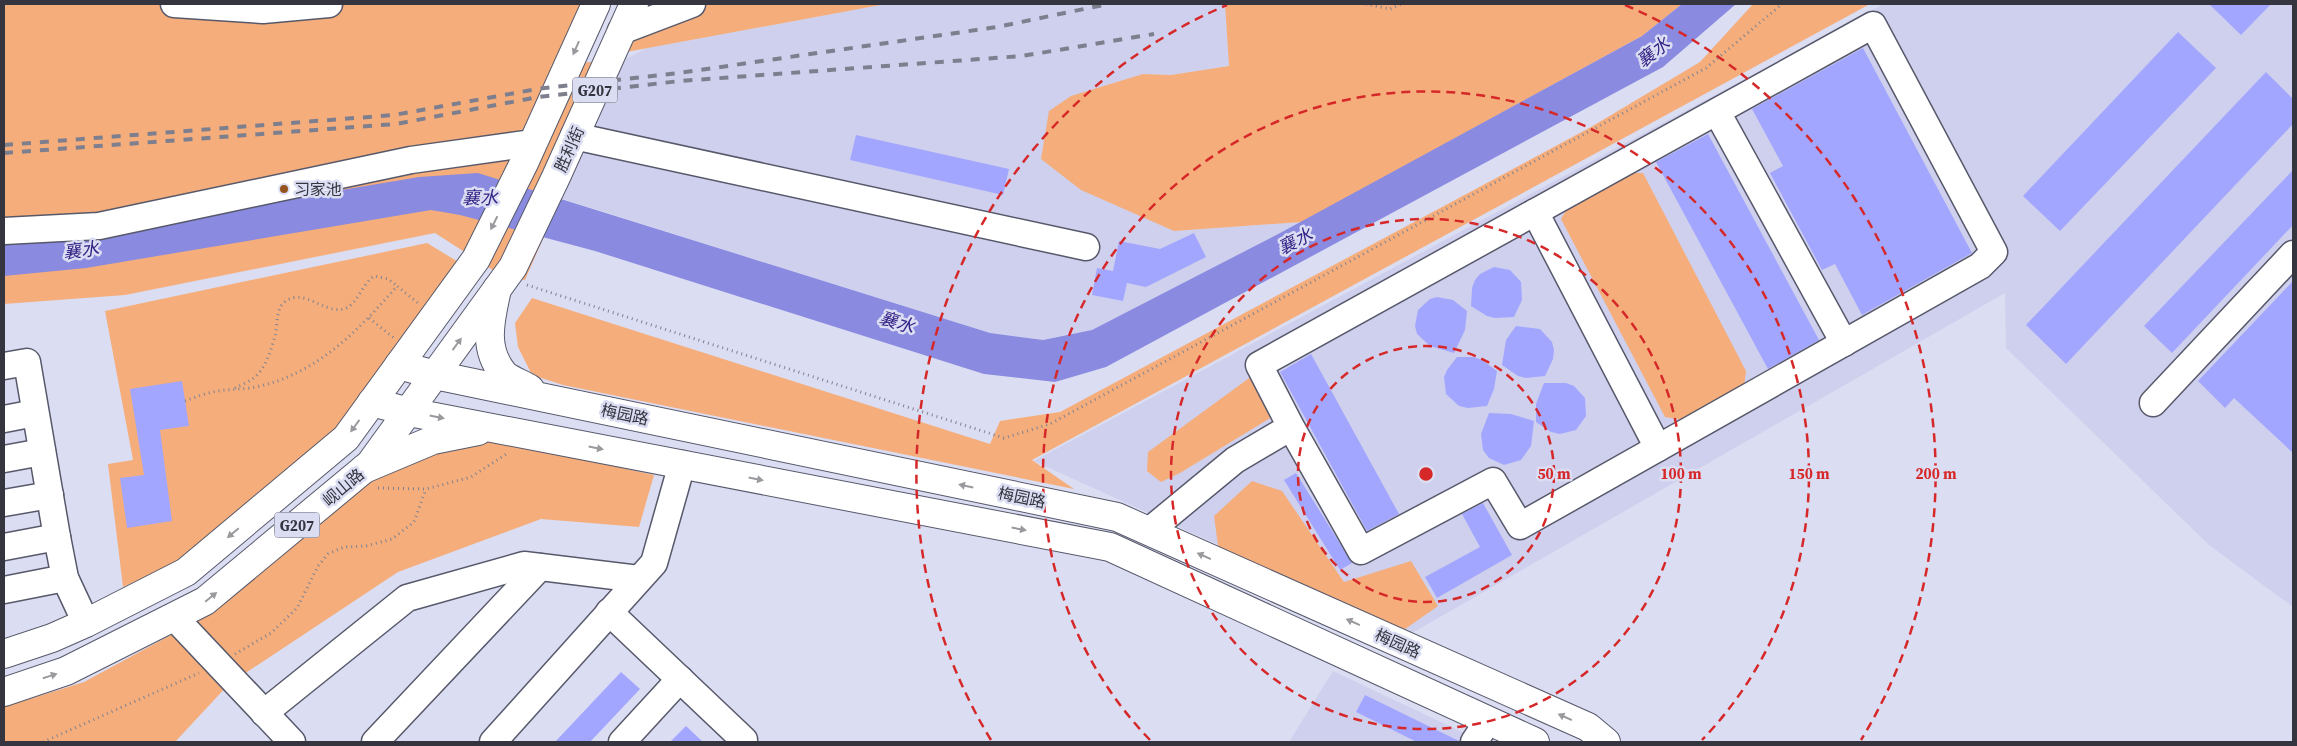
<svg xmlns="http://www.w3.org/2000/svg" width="2297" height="746" font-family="'Source Serif 4','Noto Sans SC',serif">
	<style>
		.built { fill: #ced0ed }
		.green { fill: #f5ae7b }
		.water { fill: #898ae0 }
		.building { fill: #a3a6fe }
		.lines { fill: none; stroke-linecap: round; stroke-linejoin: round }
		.minor-casing { stroke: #57596b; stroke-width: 29 }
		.major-casing { stroke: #57596b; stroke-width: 30 }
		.highway-casing { stroke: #57596b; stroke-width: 30 }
		.path { stroke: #818291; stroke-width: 3; stroke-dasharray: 1 4; stroke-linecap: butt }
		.minor { stroke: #fff; stroke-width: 26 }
		.major { stroke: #fff; stroke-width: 28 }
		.highway { stroke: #fff; stroke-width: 28 }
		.rail { stroke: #7e7f8e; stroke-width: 4; stroke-dasharray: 9 9; stroke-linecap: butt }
		.oneway { fill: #9a9a9e }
		.ring { fill: none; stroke: #d62828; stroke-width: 2.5; stroke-dasharray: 9 6 }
		.poi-dot { fill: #94531e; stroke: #dbddf3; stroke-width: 2 }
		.labels { text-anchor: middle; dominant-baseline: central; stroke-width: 5; stroke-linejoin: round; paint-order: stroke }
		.shield { fill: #dbddf3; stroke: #666774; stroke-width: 1 }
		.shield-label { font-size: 15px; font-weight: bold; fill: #34353e }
		.street-label { font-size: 16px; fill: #34353e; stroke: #dbddf3 }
		.poi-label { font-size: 16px; fill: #34353e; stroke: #dbddf3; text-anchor: start }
		.water-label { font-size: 18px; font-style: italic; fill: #332386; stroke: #dbddf3 }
		.centre { fill: #d62828; stroke: #dbddf3; stroke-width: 2.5 }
		.ring-label { font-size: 15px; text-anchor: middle; font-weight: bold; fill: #d62828; stroke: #dbddf3; stroke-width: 5; stroke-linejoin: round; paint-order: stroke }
	</style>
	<rect width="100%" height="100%" fill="#dbddf3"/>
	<g class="built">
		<polygon points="886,4 1225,4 1229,66 1171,75 1143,74 1174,231 1302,222 1092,330 1042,340 990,333 560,198 390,76 625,59 647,48"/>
		<polygon points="1884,4 2293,4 2293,607 2209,545 2006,348 2005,293 1412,633 1034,461"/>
		<polygon points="1333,671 1483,742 1289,742"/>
	</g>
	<g class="green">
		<polygon points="4,4 596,4 573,54 550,66 625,59 584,145 525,280 499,274 435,233 125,295 4,304"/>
		<polygon points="634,4 886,4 610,55"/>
		<polygon points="1225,4 1682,4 1642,36 1302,222 1174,231 1081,190 1041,159 1049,111 1071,96 1143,74 1171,75 1229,66"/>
		<polygon points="1753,4 1870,4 1032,460 1074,489 563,385 532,375 518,347 515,323 532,298 990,444 1000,421 1060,412 1591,127 1700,62"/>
		<polygon points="1628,173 1643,173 1746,371 1744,386 1683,420 1665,417 1561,219 1570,204"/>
		<polygon points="427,243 460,263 338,436 175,563 123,587 108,464 133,460 105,311"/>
		<polygon points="1256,373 1272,417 1180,473 1161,482 1147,471 1148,452"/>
		<polygon points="429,425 654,475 639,527 541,519 398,572 229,684 175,742 4,742 4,707 84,682 206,616"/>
		<polygon points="1252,481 1282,491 1344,582 1411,561 1438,606 1398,634 1219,553 1214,516"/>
	</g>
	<polygon class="water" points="1682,4 1736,4 1663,67 1106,367 1055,382 984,374 595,251 460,215 431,210 86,268 4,276 4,243 52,239 419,177 478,173 990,333 1043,340 1092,330 1282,232 1642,36"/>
	<g class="building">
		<polygon points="2209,4 2271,4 2241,35"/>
		<polygon points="2178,32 2216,68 2060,231 2023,196"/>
		<polygon points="1863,48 1972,253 1862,315 1835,264 1822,270 1770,173 1783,166 1752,109"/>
		<polygon points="2266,72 2293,99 2293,124 2066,364 2026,325"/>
		<polygon points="1708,134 1819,340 1768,369 1656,162"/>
		<polygon points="856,135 1009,169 1003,195 850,160"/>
		<polygon points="2293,170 2293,225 2172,353 2144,326"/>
		<polygon points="1194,233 1206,257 1146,287 1127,283 1123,301 1092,295 1097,268 1113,271 1119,241 1160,249"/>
		<polygon points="1494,267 1510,270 1521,282 1522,300 1514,317 1495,318 1487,316 1471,306 1472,288 1475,280 1480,274"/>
		<polygon points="2293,281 2293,453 2234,398 2225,408 2198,381"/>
		<polygon points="1437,297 1453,300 1467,311 1465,330 1454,353 1430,346 1417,334 1415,326 1418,310 1430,299"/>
		<polygon points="1516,326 1540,329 1552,342 1554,350 1553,359 1545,376 1526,378 1518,376 1502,365 1506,340"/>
		<polygon points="1311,354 1399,514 1367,531 1280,372"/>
		<polygon points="1457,357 1474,357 1482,360 1497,371 1494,389 1487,406 1468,408 1459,406 1446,394 1444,377 1447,370"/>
		<polygon points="182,381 189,426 160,430 172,521 127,528 120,478 144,475 130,389"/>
		<polygon points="1544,383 1566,383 1574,386 1585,398 1586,416 1576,430 1560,434 1551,432 1536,422 1536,404"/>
		<polygon points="1489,413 1511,414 1534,421 1531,446 1521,460 1504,465 1489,458 1483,450 1481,434"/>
		<polygon points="1296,473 1352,563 1340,570 1284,480"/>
		<polygon points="1483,503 1512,555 1437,598 1425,577 1480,547 1462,514"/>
		<polygon points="621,672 640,689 590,742 555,742"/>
		<polygon points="1365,695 1459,741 1459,742 1417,742 1356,712"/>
		<polygon points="686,726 703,742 670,742"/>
	</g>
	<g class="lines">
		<defs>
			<g id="minor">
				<polyline points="174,4 263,10 329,4"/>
				<polyline points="621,31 692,4"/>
				<polyline points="1717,112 1844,343"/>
				<polyline points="574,136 1086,247"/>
				<polyline points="1535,212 1658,448"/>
				<polyline points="4,231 99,226 411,160 533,143"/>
				<polyline points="4,366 27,362 57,537"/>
				<polyline points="2153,403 2293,254"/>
				<polyline points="4,419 35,413"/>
				<polyline points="4,459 42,452"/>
				<polyline points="4,503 50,495"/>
				<polyline points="1149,531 1235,460 1291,427 1259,365 1873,25 1994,252 1980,266 1520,526 1493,481 1361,551 1291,427"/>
				<polyline points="4,547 57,537 65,578 86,623"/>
				<polyline points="4,590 65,578"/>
				<polyline points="609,612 744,740 741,742"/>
				<polyline points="174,617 292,742"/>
				<polyline points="264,713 407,598 524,565 639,579"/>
				<polyline points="375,742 540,567"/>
				<polyline points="493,742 654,563 682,464"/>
				<polyline points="622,742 680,679"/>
				<polyline points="1474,742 1488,721"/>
			</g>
			<g id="major">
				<path d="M497 289C491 318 482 347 503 373 508 379 522 384 530 389"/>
				<polyline points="399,365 435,375 1117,517 1588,727 1606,742"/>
				<polyline points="372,402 409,412 1110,547 1535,742"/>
				<polyline points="364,469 433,440 478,431"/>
			</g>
			<g id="highway">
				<polyline points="4,654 52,638 86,623 186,572 346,438 476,259 524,163 596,4"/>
				<polyline points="4,692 66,671 205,601 370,464 513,267 556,177 634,4"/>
			</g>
		</defs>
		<use href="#minor" class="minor-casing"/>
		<use href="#major" class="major-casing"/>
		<use href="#highway" class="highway-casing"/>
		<g class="path">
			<polyline points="1366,4 1390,9 1401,4"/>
			<polyline points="527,285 1004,438 1050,424 1706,68 1782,4"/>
			<polyline points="369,318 394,338"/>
			<path d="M235 388C241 385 249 382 255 377 266 367 271 350 275 336 278 325 275 308 286 301 305 288 324 314 344 309 358 304 362 284 374 276L388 279 397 286"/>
			<path d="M185 401C198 396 212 391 226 390 236 389 246 389 256 387 317 374 358 331 397 286L418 303"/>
			<polyline points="378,488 426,489 471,477 508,453"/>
			<polyline points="235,654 271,633 297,608 318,566 328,554 344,547 366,546 392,539 414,522 426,489"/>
			<polyline points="43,742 199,673"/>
		</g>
		<use href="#minor" class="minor"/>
		<use href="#major" class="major"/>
		<use href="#highway" class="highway"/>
		<g class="rail">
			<polyline points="4,145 394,115 537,89 679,73 997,27 1108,4"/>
			<polyline points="4,153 396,124 538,97 680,81 1022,56 1154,34"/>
		</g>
	</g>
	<defs><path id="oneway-solid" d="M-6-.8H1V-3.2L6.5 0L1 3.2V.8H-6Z" transform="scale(1.25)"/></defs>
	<g class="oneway">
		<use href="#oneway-solid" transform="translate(576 48) rotate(114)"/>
		<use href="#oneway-solid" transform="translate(494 223) rotate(117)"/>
		<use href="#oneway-solid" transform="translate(457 344) rotate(-54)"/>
		<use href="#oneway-solid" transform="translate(437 417) rotate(11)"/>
		<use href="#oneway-solid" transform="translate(355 426) rotate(126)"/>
		<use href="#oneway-solid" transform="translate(596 448) rotate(11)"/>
		<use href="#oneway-solid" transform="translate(756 479) rotate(11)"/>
		<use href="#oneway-solid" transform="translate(966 486) rotate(-168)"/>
		<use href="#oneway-solid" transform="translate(1019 529) rotate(11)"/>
		<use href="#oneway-solid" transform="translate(233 533) rotate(140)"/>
		<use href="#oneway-solid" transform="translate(1204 556) rotate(-156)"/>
		<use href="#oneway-solid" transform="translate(211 597) rotate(-39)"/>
		<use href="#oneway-solid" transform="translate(1353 622) rotate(-156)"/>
		<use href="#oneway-solid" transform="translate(50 676) rotate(-18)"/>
		<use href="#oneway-solid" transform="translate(1565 717) rotate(-156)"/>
	</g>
	<g class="ring">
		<circle cx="1426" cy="474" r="128"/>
		<circle cx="1426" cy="474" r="255"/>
		<path d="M1150 740A383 383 0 1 1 1702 740"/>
		<path d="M991 740A510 510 0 0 1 1227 5M1625 5A510 510 0 0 1 1861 740"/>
	</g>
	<circle class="poi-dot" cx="284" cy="189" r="5"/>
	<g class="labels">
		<g class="shield">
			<rect x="572.5" y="77.5" width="45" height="25" rx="4"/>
			<rect x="274.5" y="512.5" width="45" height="25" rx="4"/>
		</g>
		<g class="shield-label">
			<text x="595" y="90">G207</text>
			<text x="297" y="525">G207</text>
		</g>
		<g class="street-label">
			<text transform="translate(569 149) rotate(-66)">胜利街</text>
			<text transform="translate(625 414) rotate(12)">梅园路</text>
			<text transform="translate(343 487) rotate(-40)">岘山路</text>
			<text transform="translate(1022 497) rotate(12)">梅园路</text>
			<text transform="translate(1398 643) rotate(24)">梅园路</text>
		</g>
		<g class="poi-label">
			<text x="294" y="189">习家池</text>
		</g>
		<g class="water-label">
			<text transform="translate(1653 52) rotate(-38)">襄水</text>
			<text x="480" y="197">襄水</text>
			<text transform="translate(1295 241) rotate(-27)">襄水</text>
			<text transform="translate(81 250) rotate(-7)">襄水</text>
			<text transform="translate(897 322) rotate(17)">襄水</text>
		</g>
	</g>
	<circle cx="1426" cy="474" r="8" class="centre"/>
	<g class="ring-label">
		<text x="1554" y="479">50 m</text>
		<text x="1681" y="479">100 m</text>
		<text x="1809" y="479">150 m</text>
		<text x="1936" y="479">200 m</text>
	</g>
	<rect width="2297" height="746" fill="none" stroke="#34353e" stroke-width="10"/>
</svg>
